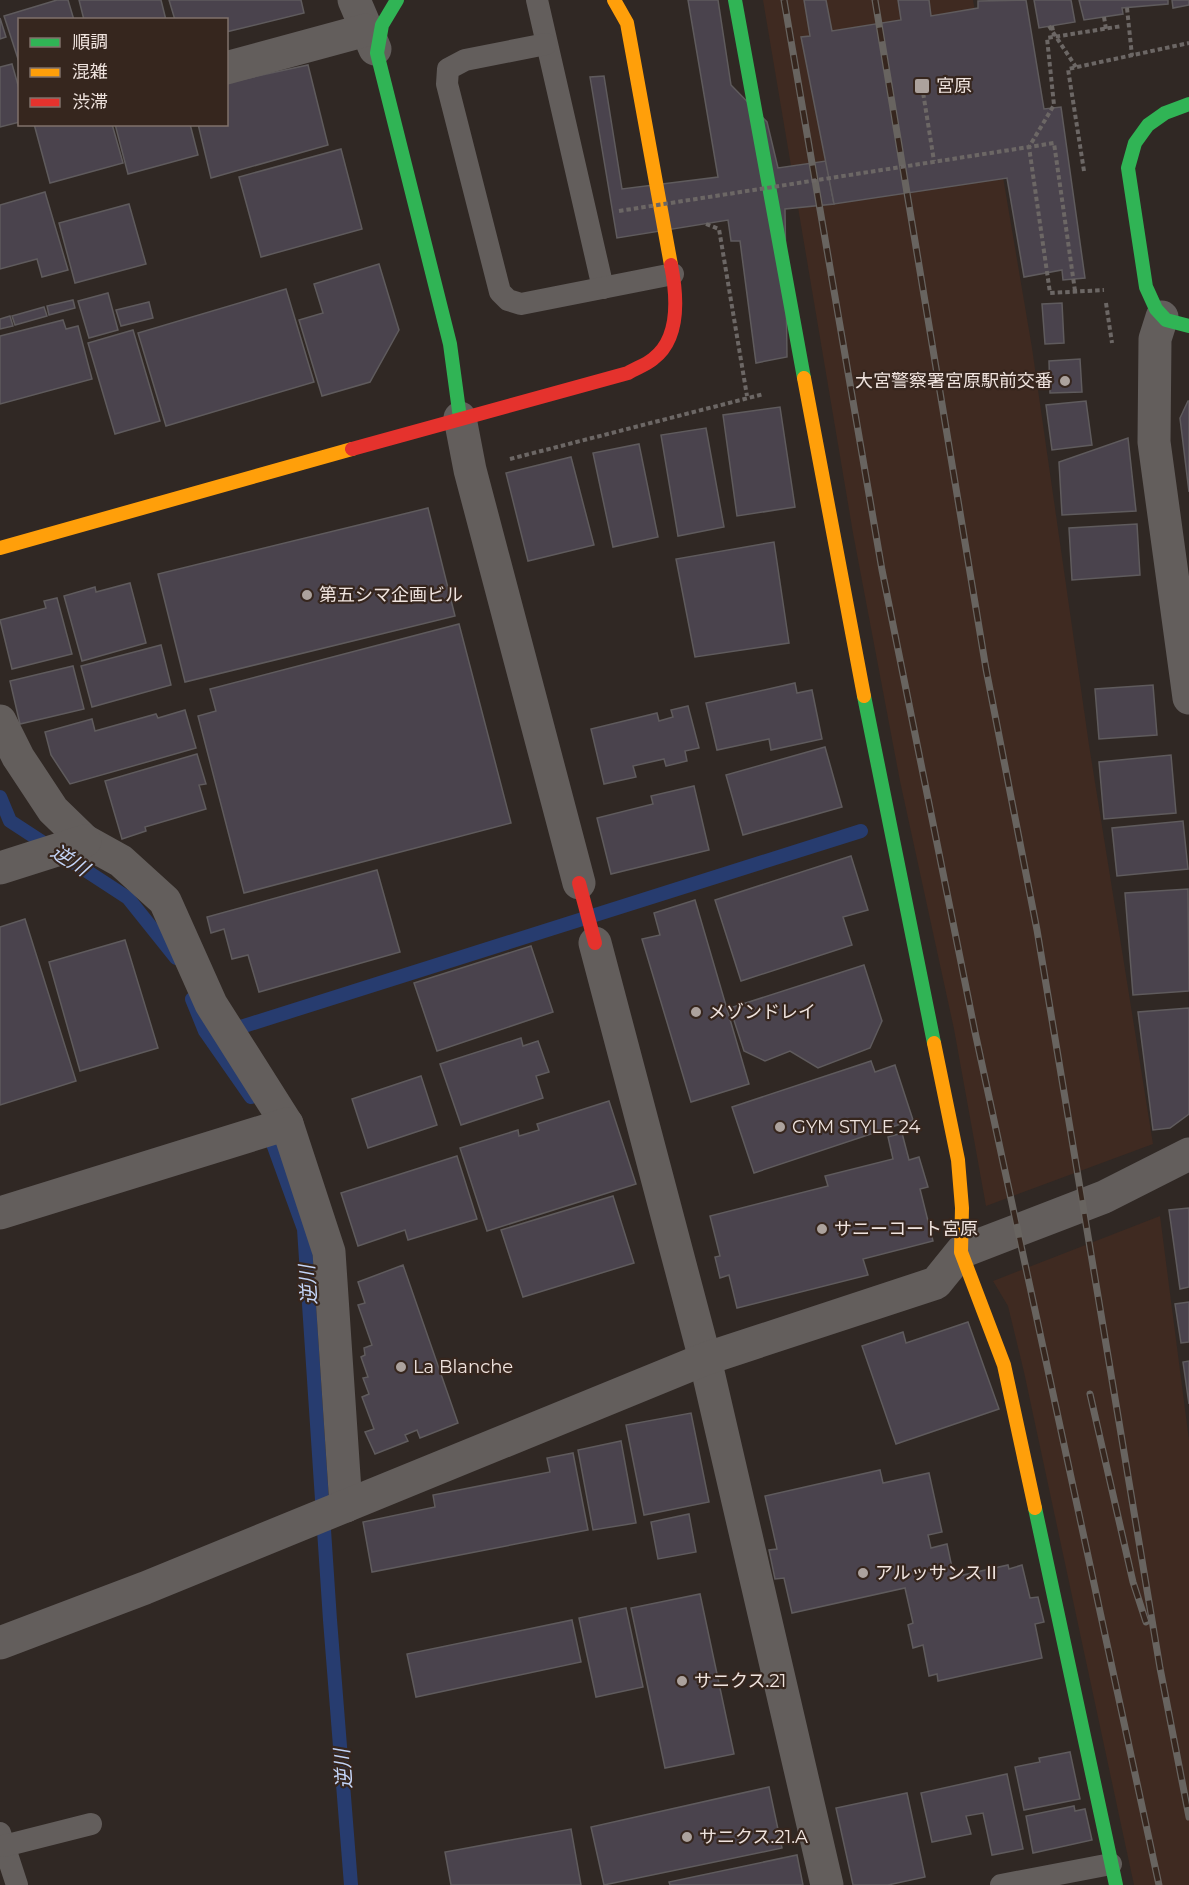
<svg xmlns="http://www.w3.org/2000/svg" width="1189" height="1885" font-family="Montserrat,'Noto Sans JP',sans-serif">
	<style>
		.built { fill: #3f2a21 }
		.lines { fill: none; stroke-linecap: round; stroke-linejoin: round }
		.stream { stroke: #273c6f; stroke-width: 14 }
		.building { fill: #4a434d; stroke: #5f5b5d; stroke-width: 1.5 }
		.path { stroke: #6c6765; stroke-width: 4; stroke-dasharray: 4.5 3; stroke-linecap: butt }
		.lane { stroke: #635e5c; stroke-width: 22 }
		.street { stroke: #635e5c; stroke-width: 33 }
		.fast { stroke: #30b455; stroke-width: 14 }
		.slow { stroke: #ff9f0a; stroke-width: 14 }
		.jam { stroke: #e5322d; stroke-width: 14 }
		.rail-casing { stroke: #686460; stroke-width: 7 }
		.rail { stroke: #36261e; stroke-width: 4.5; stroke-dasharray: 14; stroke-linecap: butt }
		.path-bridge { stroke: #6c6765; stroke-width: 4; stroke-dasharray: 4.5 3; stroke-linecap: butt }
		.poi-dot { fill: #aca29d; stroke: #36261e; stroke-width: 2 }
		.labels { text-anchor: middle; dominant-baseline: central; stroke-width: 4.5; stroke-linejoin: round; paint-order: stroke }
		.poi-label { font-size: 18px; fill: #efe3de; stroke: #36261e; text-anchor: start }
		.water-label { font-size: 20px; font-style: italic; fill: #c4d5f8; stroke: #36261e }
	</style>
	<rect width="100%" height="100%" fill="#302824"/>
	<g class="built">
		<polygon points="763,0 973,0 1032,348 1089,745 1153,1144 986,1206 954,1029 900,781 853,533"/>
		<polygon points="1160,1216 1189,1440 1189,1885 1134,1885 1024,1372 1008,1306 993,1281"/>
	</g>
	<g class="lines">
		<g class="stream">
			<polyline points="0,797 10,821 128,898 176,958"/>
			<polyline points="192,999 205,1031 251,1097"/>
			<polyline points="228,1031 861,831"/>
			<polyline points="268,1130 304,1229 330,1620 351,1885"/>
		</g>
	</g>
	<g class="building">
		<polygon points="57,0 68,0 74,20 20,20 20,65 4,16"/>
		<polygon points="79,0 161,0 166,20 84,20"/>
		<polygon points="169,0 301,0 304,13 226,32 226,20 175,20"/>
		<polygon points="688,0 718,0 731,85 767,122 778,168 826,161 834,204 785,209 787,357 756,363 740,241 731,241 728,220 617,238 590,77 604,76 622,189 718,177"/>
		<polygon points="804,0 826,0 832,31 901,20 898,0 929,0 931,16 978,8 978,1 1026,0 1044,109 1061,107 1085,278 1063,280 1062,270 1024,277 1007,178 834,204 801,37 810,36"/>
		<polygon points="1034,0 1071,0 1075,22 1039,28"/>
		<polygon points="1079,0 1168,0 1168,4 1122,8 1123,14 1084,20"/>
		<polygon points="1172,0 1189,0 1189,5 1173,8"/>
		<polygon points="0,18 6,37 0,39"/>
		<polygon points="12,64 20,92 20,122 0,127 0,67"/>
		<polygon points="308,65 328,145 211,178 198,124 226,124 226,83"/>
		<polygon points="34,124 112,124 123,163 50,183"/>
		<polygon points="115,124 190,124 198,155 128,174"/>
		<polygon points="341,149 362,229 261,257 239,177"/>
		<polygon points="45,192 68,270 42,277 37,259 0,269 0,205"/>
		<polygon points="129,204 146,264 75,283 59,223"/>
		<polygon points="379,264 399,330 370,382 322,396 299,320 323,313 314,284"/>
		<polygon points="286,289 314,382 166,426 138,333"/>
		<polygon points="108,293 118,330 89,338 78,301"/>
		<polygon points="73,300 75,308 49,315 47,306"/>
		<polygon points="149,302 153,318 121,326 116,310"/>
		<polygon points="1062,303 1064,343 1045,344 1042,304"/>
		<polygon points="44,307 47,316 15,325 12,316"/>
		<polygon points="10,316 13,326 0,329 0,319"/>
		<polygon points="63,320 66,329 78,326 92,379 0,404 0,336"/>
		<polygon points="133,330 160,421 115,434 88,343"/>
		<polygon points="1080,359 1082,392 1050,393 1049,361"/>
		<polygon points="1086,401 1092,445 1052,450 1046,405"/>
		<polygon points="1188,401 1189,401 1189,492 1180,418"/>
		<polygon points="780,407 795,507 737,516 723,415"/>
		<polygon points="706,428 724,527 678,536 661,435"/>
		<polygon points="1128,438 1136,511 1062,515 1059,462"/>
		<polygon points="639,444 658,537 613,547 593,453"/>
		<polygon points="571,457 594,545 528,561 506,473"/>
		<polygon points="428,508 455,616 185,682 158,574"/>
		<polygon points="1137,524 1140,575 1072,580 1069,528"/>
		<polygon points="774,542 789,643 695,657 676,559"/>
		<polygon points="130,583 146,643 82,661 64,596 95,587 96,592"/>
		<polygon points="57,598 72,654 12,669 0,620 46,608 44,601"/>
		<polygon points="459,624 511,823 244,893 198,716 216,711 210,689"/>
		<polygon points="161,645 171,685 92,707 81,666"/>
		<polygon points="73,666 84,709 20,724 10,681"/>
		<polygon points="795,683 797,693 812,690 822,739 771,750 769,739 717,750 706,703"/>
		<polygon points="1153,685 1157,735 1099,739 1095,689"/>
		<polygon points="688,706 699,748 685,751 687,761 666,766 664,759 633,766 636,777 604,784 591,729 657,713 659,721 673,717 671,710"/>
		<polygon points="185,710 196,748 70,784 51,755 45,732 92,719 95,731 156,714 158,718"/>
		<polygon points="825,747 842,807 743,835 726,775"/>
		<polygon points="197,754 206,784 199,785 206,809 145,827 146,831 122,839 105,781"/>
		<polygon points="1171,755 1176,813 1104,819 1099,762"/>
		<polygon points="694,786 709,850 611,874 597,818 653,804 651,796"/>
		<polygon points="1183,821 1188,869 1117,876 1112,828"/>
		<polygon points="851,856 868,910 843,917 852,945 741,981 715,900"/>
		<polygon points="377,870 400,952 259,992 248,955 232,959 224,929 211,933 207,917"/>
		<polygon points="1188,889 1189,991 1133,995 1125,893"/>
		<polygon points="695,900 749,1084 691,1102 642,939 660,935 654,913"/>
		<polygon points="25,919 76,1081 0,1105 0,927"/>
		<polygon points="125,940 158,1048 80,1071 49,962"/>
		<polygon points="531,946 553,1012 437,1051 414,983"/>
		<polygon points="864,965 882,1021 870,1048 818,1068 790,1051 765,1061 744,1051 730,1008"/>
		<polygon points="1189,1008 1189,1114 1170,1128 1153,1130 1138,1012"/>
		<polygon points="521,1038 523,1046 538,1041 549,1072 536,1076 543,1098 461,1125 440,1064"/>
		<polygon points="871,1061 875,1072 895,1065 913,1120 754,1173 732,1107"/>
		<polygon points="421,1076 437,1125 368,1148 352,1099"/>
		<polygon points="609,1101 636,1184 487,1231 460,1148 518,1130 519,1136 539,1130 537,1124"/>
		<polygon points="902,1133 909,1160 919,1157 928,1187 920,1189 933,1241 863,1259 868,1275 737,1308 729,1275 720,1278 715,1257 720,1256 710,1216 828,1186 825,1176 893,1159 888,1137"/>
		<polygon points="457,1156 477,1219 408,1240 405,1230 358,1246 341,1193"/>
		<polygon points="613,1196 634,1263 523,1297 501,1230"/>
		<polygon points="1189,1208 1189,1287 1180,1289 1169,1210"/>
		<polygon points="403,1265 458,1423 420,1438 417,1430 405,1435 408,1441 375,1454 365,1432 374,1429 362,1397 369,1394 363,1378 368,1377 361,1357 365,1355 364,1348 372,1345 358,1305 365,1303 358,1282"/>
		<polygon points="1189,1302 1189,1342 1181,1343 1175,1304"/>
		<polygon points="968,1322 999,1409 896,1444 862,1346 903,1332 906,1343"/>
		<polygon points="1189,1361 1189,1404 1183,1362"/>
		<polygon points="691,1413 709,1502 644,1515 626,1425"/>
		<polygon points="621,1441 636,1523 593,1530 578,1450"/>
		<polygon points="573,1453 588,1530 372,1572 363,1522 435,1507 433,1495 550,1472 547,1458"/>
		<polygon points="880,1470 883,1483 929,1473 942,1532 928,1535 931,1548 947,1544 954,1577 1008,1565 1009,1569 1022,1565 1030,1598 1038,1597 1044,1622 1035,1624 1042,1658 938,1681 937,1674 929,1676 923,1645 913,1648 908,1625 913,1623 905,1588 792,1613 784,1578 775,1579 769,1550 777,1549 765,1496"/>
		<polygon points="689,1514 696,1552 658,1559 651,1522"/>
		<polygon points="700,1594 734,1754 665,1768 631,1608"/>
		<polygon points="626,1608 643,1687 596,1697 579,1618"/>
		<polygon points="572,1620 581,1662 416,1697 407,1654"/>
		<polygon points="1070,1752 1080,1799 1024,1810 1015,1767 1040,1762 1039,1758"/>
		<polygon points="1007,1774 1023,1849 992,1855 983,1813 966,1816 971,1834 932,1842 921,1793"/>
		<polygon points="769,1787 782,1848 604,1885 591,1827"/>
		<polygon points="907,1793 925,1877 888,1885 853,1885 836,1808"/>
		<polygon points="1074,1806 1075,1811 1085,1809 1092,1840 1033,1853 1026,1816"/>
		<polygon points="571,1829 581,1885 451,1885 445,1852"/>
		<polygon points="797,1855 803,1885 670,1885 669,1882"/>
	</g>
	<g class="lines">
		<g class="path">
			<polyline points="1127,8 1132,56"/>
			<polyline points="1104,17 1106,29"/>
			<polyline points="1049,26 1076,67"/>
			<polyline points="922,86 934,161"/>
			<polyline points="1084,171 1068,69 1189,43"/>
			<polyline points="706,224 719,229 747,396"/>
			<polyline points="1075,291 1054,143 1029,147 1050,293 1104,290"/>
			<polyline points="1106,303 1112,343"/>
			<polyline points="510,459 764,394"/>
		</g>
		<g class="lane">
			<polyline points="537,0 603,288"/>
			<polyline points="546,44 465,60 448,69 447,84 500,292 508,300 521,304 673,274"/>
			<polyline points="0,1833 17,1885"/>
			<polyline points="4,1846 91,1824"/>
			<polyline points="1001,1885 1111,1864"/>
		</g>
		<g class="street">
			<polyline points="354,0 375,49"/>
			<polyline points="226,68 366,30"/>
			<polyline points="1162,317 1155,339 1154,442 1189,698"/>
			<polyline points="460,418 470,470 579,883"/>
			<polyline points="0,721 18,757 53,810 85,841 121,861 165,901 211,1004 287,1124"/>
			<polyline points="0,868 85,841"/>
			<polyline points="595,943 705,1359 827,1885"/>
			<polyline points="0,1213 287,1124 329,1252 346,1506"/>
			<polyline points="0,1643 145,1588 705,1359 936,1283 961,1252 1104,1197 1189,1154"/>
		</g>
		<g class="fast">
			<polyline points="397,0 382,25 377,53 450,344 460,418"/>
			<polyline points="735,0 804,378"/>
			<polyline points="1189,104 1165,113 1148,125 1135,143 1128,168 1146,287 1156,309 1166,320 1189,326"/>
			<polyline points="864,696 934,1043"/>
			<polyline points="1035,1508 1116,1885"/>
		</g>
		<g class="slow">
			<polyline points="614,0 627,23 671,265"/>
			<polyline points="804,378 864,696"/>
			<polyline points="0,548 352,449"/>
			<polyline points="934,1043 958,1160 962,1208 961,1252 1004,1365 1035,1508"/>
		</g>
		<g class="jam">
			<path d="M352 449 628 373C636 368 646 365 653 359 681 338 677 295 671 265"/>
			<polyline points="579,883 595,943"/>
		</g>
		<defs>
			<g id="rail">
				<polyline points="784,0 882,570 975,1032 1159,1885"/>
				<polyline points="875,0 986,669 1037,930 1160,1668 1189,1817"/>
				<polyline points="1090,1394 1133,1582 1146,1622"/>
			</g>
		</defs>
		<use href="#rail" class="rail-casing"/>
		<use href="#rail" class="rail"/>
		<g class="path-bridge">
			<polyline points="1052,26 1054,36"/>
			<polyline points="619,211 1029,147 1054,105 1047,38 1122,26"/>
		</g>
	</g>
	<g class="poi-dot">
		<rect x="914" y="78" width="16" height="16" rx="3"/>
		<circle cx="1065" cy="381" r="6"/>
		<circle cx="307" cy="595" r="6"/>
		<circle cx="696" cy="1012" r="6"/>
		<circle cx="780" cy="1127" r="6"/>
		<circle cx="822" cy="1229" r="6"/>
		<circle cx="401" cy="1367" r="6"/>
		<circle cx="863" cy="1573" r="6"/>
		<circle cx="682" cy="1681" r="6"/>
		<circle cx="687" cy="1837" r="6"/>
	</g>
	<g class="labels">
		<g class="poi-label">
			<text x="936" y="86">宮原</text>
			<text x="1053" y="381" text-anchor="end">大宮警察署宮原駅前交番</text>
			<text x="319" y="595">第五シマ企画ビル</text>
			<text x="708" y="1012">メゾンドレイ</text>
			<text x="792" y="1127">GYM STYLE 24</text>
			<text x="834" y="1229">サニーコート宮原</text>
			<text x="413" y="1367">La Blanche</text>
			<text x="875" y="1573">アルッサンスⅡ</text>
			<text x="694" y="1681">サニクス.21</text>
			<text x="699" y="1837">サニクス.21.A</text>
		</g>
		<g class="water-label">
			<text transform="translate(70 860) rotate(33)">逆川</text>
			<text transform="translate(308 1285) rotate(-94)">逆川</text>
			<text transform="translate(343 1769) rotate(-94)">逆川</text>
		</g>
	</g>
	<rect x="18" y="18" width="210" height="108" fill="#36261e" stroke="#80726b" stroke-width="1.5"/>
	<rect x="30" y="38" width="30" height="9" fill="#30b455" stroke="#80726b" stroke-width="1.5"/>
	<text x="72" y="48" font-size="18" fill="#efe3de">順調</text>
	<rect x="30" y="68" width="30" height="9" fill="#ff9f0a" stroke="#80726b" stroke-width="1.5"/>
	<text x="72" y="78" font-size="18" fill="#efe3de">混雑</text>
	<rect x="30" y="98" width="30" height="9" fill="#e5322d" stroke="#80726b" stroke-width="1.5"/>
	<text x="72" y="108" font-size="18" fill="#efe3de">渋滞</text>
</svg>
